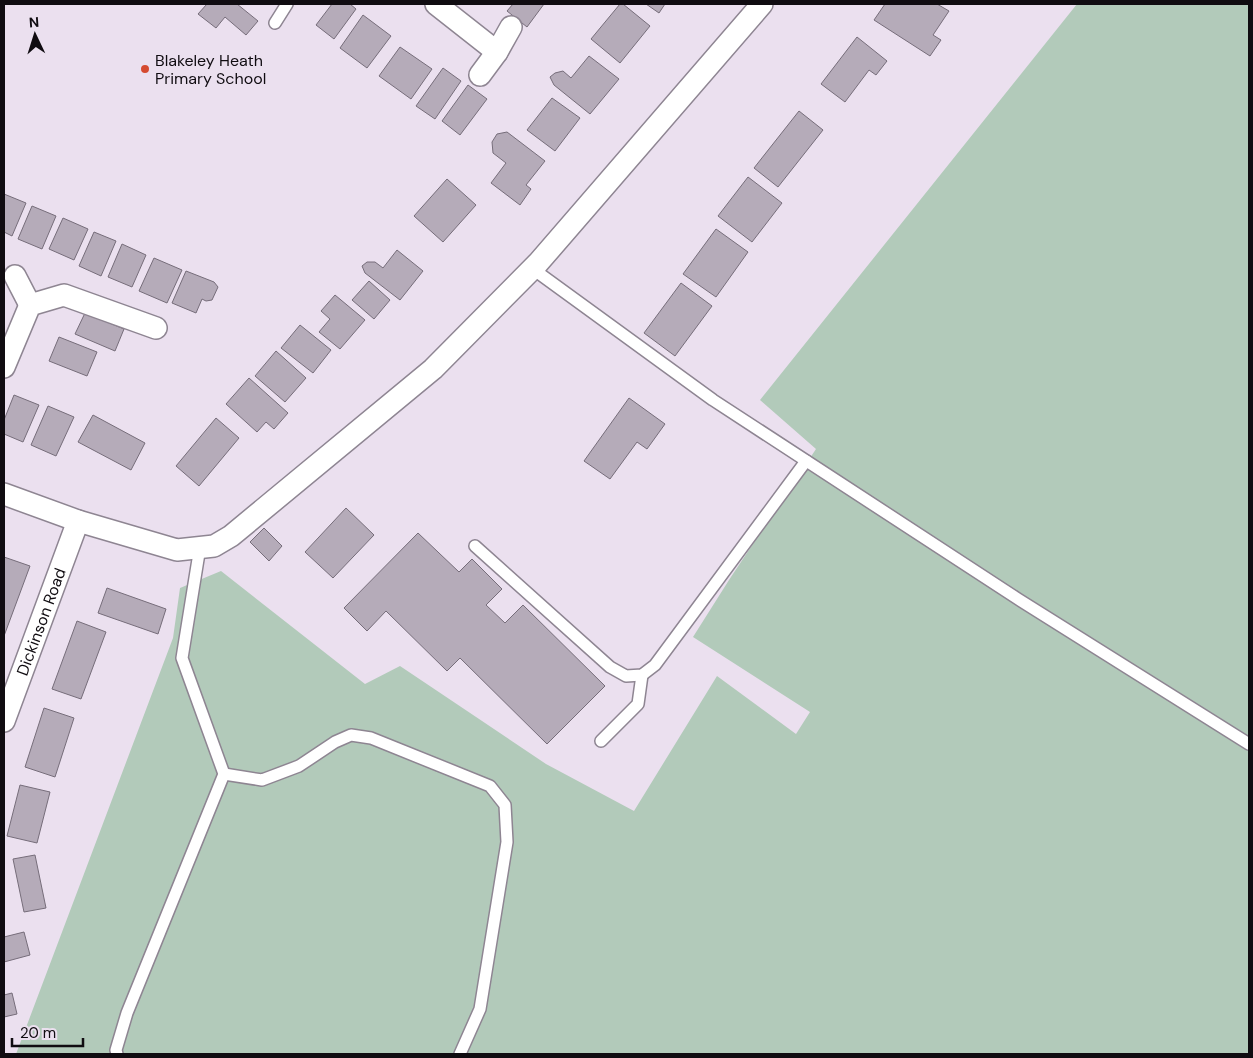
<svg xmlns="http://www.w3.org/2000/svg" width="1253" height="1058" font-family="'DM Sans',sans-serif">
	<style>
		.green { fill: #b2caba }
		.building { fill: #b5abb9; stroke: #766d7a }
		.lines { fill: none; stroke-linecap: round; stroke-linejoin: round }
		.service-casing { stroke: #8e8592; stroke-width: 14 }
		.minor-casing { stroke: #8e8592; stroke-width: 24 }
		.service { stroke: #fff; stroke-width: 11 }
		.minor { stroke: #fff; stroke-width: 21 }
		.poi-dot { fill: #d54a30; stroke: #ebe0ef; stroke-width: 2 }
		.labels { text-anchor: middle; dominant-baseline: central; stroke-width: 4; stroke-linejoin: round; paint-order: stroke }
		.poi-label { font-size: 16px; fill: #100c11; stroke: #ebe0ef; text-anchor: start }
		.street-label { font-size: 16px; fill: #100c11; stroke: #ebe0ef }
	</style>
	<rect width="100%" height="100%" fill="#ebe0ef"/>
	<polygon class="green" points="1077,4 1249,4 1249,1054 16,1054 173,638 180,588 221,571 365,684 400,666 546,764 634,811 717,676 796,734 810,712 693,637 729,580 816,449 760,400"/>
	<g class="building">
		<polygon points="207,4 237,4 258,21 246,35 225,17 216,28 198,14"/>
		<polygon points="332,4 350,4 356,9 334,39 316,25"/>
		<polygon points="513,4 544,4 527,27 507,11"/>
		<polygon points="620,4 623,4 650,26 620,63 591,39"/>
		<polygon points="646,4 665,4 659,13"/>
		<polygon points="885,4 937,4 949,11 933,35 941,40 930,56 874,20"/>
		<polygon points="363,15 391,36 367,68 340,48"/>
		<polygon points="857,37 887,61 876,75 869,70 845,102 821,84"/>
		<polygon points="400,47 432,69 411,99 379,76"/>
		<polygon points="589,56 619,79 590,114 554,85 550,77 555,73 563,71 571,78"/>
		<polygon points="443,68 461,81 435,119 416,106"/>
		<polygon points="468,85 487,99 460,135 442,121"/>
		<polygon points="552,98 580,118 555,151 527,130"/>
		<polygon points="799,111 823,130 778,187 754,168"/>
		<polygon points="507,132 545,161 526,185 531,189 520,205 491,183 506,163 493,153 492,142 497,134"/>
		<polygon points="748,177 782,203 752,242 718,216"/>
		<polygon points="447,179 476,205 443,242 414,216"/>
		<polygon points="4,194 26,203 12,236 4,232"/>
		<polygon points="32,206 56,216 42,249 18,239"/>
		<polygon points="63,218 88,229 74,260 49,249"/>
		<polygon points="716,229 748,252 716,297 683,274"/>
		<polygon points="94,232 116,241 101,276 79,266"/>
		<polygon points="122,244 146,255 132,287 108,277"/>
		<polygon points="397,250 423,271 400,300 365,273 362,266 367,262 375,262 383,268"/>
		<polygon points="154,258 182,270 167,303 139,291"/>
		<polygon points="186,271 214,282 218,287 212,300 206,301 202,299 196,313 172,303"/>
		<polygon points="369,281 390,300 374,319 352,300"/>
		<polygon points="681,283 712,306 675,356 644,333"/>
		<polygon points="335,295 365,320 340,349 319,332 330,319 321,311"/>
		<polygon points="85,313 124,329 115,351 75,334"/>
		<polygon points="300,325 331,350 313,373 281,348"/>
		<polygon points="59,337 97,352 87,376 49,361"/>
		<polygon points="276,351 306,378 285,402 255,376"/>
		<polygon points="249,378 288,413 274,429 266,422 257,432 226,404"/>
		<polygon points="14,395 39,405 23,442 4,434 4,420"/>
		<polygon points="629,398 665,424 647,449 637,442 610,479 584,461"/>
		<polygon points="48,406 74,417 56,456 31,445"/>
		<polygon points="93,415 145,443 131,470 78,442"/>
		<polygon points="216,418 239,438 199,486 176,466"/>
		<polygon points="346,508 374,535 333,578 305,552"/>
		<polygon points="264,528 282,546 269,561 250,542"/>
		<polygon points="418,533 459,572 472,559 502,589 486,605 505,623 523,605 605,686 547,744 460,658 447,671 386,611 367,631 344,608"/>
		<polygon points="4,557 30,566 4,636"/>
		<polygon points="107,588 166,609 158,634 98,613"/>
		<polygon points="77,621 106,632 81,699 52,689"/>
		<polygon points="44,708 74,718 55,777 25,767"/>
		<polygon points="20,785 50,792 37,843 7,836"/>
		<polygon points="35,855 46,908 24,912 13,859"/>
		<polygon points="24,932 30,955 4,962 4,937"/>
		<polygon points="12,993 17,1014 4,1017 4,995"/>
	</g>
	<g class="lines">
		<defs>
			<g id="service">
				<polyline points="275,23 287,4"/>
				<polyline points="533,269 713,400 1018,599 1249,744"/>
				<polyline points="475,546 610,667 626,676 642,675 655,665 806,461"/>
				<polyline points="601,741 638,704 642,675"/>
				<polyline points="224,774 262,780 299,766 335,742 351,735 371,738 490,786 505,805 507,842 480,1009 460,1054"/>
				<polyline points="117,1054 116,1050 127,1013 224,774 182,658 200,547"/>
			</g>
			<g id="minor">
				<polyline points="436,4 497,52"/>
				<polyline points="480,75 497,52 511,27"/>
				<polyline points="15,276 30,305"/>
				<polyline points="4,367 30,305 64,295 156,328"/>
				<polyline points="4,494 78,521 177,550 214,546 231,536 433,369 538,263 762,4"/>
				<path id="s1" d="M4 721 78 521"/>
			</g>
		</defs>
		<use href="#service" class="service-casing"/>
		<use href="#minor" class="minor-casing"/>
		<use href="#service" class="service"/>
		<use href="#minor" class="minor"/>
	</g>
	<circle class="poi-dot" cx="145" cy="69" r="5"/>
	<g class="labels">
		<g class="poi-label">
			<text x="155" y="60">Blakeley Heath<tspan x="155" dy="18">Primary School</tspan></text>
		</g>
		<g class="street-label">
			<text stroke="none"><textPath href="#s1" startOffset="106">Dickinson Road</textPath></text>
		</g>
	</g>
	<rect width="1253" height="1058" fill="none" stroke="#100c11" stroke-width="10"/>
	<g transform="translate(35 35) rotate(356)" stroke="#ebe0ef" stroke-width="4" paint-order="stroke">
	<path d="M0-4L9 19L0 12L-9 19Z" fill="#100c11"/>
	<text y="-8" font-size="14" font-weight="bold" text-anchor="middle" fill="#100c11">N</text>
	</g>
	<path d="M12 1038v8h71v-8" fill="none" stroke="#100c11" stroke-width="2.5"/>
	<text x="20" y="1038" font-size="15" fill="#100c11" stroke="#ebe0ef" stroke-width="4" paint-order="stroke">20 m</text>
</svg>
